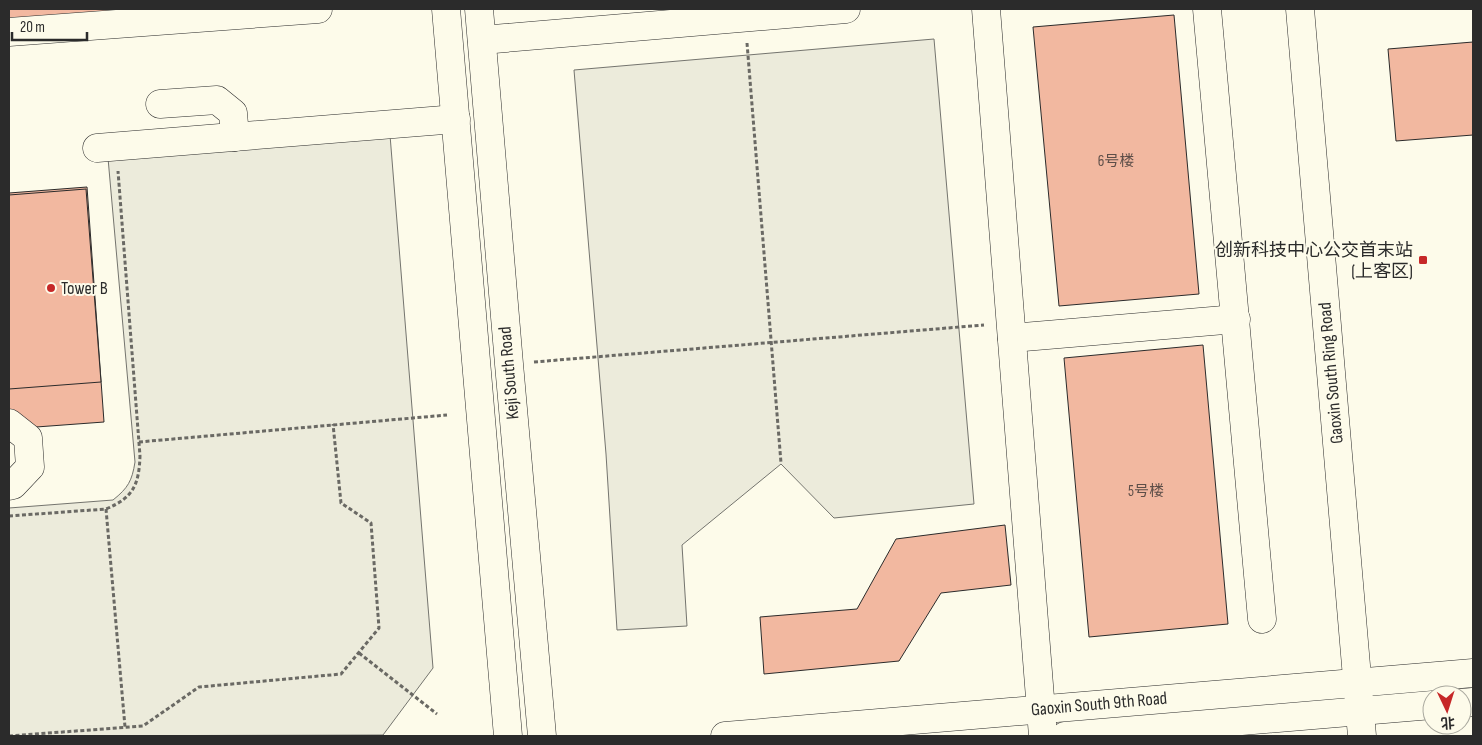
<svg xmlns="http://www.w3.org/2000/svg" width="1482" height="745" font-family="'Sofia Sans Condensed','Noto Sans SC',sans-serif">
	<style>
		.green { fill: #ecebdb; stroke: #74746e }
		.building { fill: #f2b8a0; stroke: #2b2b2b }
		.lines { fill: none; stroke-linecap: round; stroke-linejoin: round }
		.minor-casing { stroke: #2b2b2b; stroke-width: 29 }
		.major-casing { stroke: #2b2b2b; stroke-width: 29 }
		.path { stroke: #6a6964; stroke-width: 3; stroke-dasharray: 4 2.5; stroke-linecap: butt }
		.minor { stroke: #fdfbea; stroke-width: 28 }
		.major { stroke: #fdfbea; stroke-width: 28 }
		.poi-dot { fill: #c62828; stroke: #fdfbea; stroke-width: 2 }
		.labels { text-anchor: middle; dominant-baseline: central; stroke-width: 4; stroke-linejoin: round; paint-order: stroke }
		.number-label { font-size: 15px; fill: #5d4e48 }
		.poi-label { font-size: 18px; fill: #2b2b2b; stroke: #fdfbea; text-anchor: end }
		.street-label { font-size: 18px; fill: #2b2b2b; stroke: #fdfbea }
	</style>
	<rect width="100%" height="100%" fill="#fdfbea"/>
	<g class="green">
		<polygon points="934,39 974,504 834,518 781,464 682,545 687,626 617,630 606,454 574,70"/>
		<path d="M390 135 433 668 383 735 9 736V508L113 500C128 488 132 481 135 462L108 158Z"/>
	</g>
	<g class="building">
		<polygon points="9,9 137,9 9,19"/>
		<polygon points="1174,15 1199,294 1059,306 1033,27"/>
		<polygon points="1473,42 1473,135 1396,141 1388,49"/>
		<polygon points="87,187 104,422 9,429 9,193"/>
		<polygon points="86,189 101,382 9,389 9,195"/>
		<polygon points="1203,345 1228,624 1089,637 1064,358"/>
		<polygon points="1005,525 1011,585 941,593 899,661 764,674 760,617 857,609 896,539"/>
	</g>
	<g class="lines">
		<defs>
			<g id="minor">
				<polyline points="986,9 1043,736"/>
				<polyline points="1207,9 1262,619"/>
				<polyline points="1300,9 1362,736"/>
				<polyline points="9,32 318,9"/>
				<polyline points="482,40 846,9"/>
				<polyline points="160,104 217,100 233,113 235,137"/>
				<polyline points="97,148 456,119"/>
				<polyline points="1012,338 1236,319"/>
				<polyline points="9,423 28,438 30,467 13,485 9,486"/>
				<polyline points="1462,703 1473,702"/>
				<polyline points="725,736 1473,673"/>
				<polyline points="1065,736 1432,705"/>
			</g>
			<g id="major">
				<polyline points="446,9 508,736"/>
				<polyline points="479,9 509,364 542,736"/>
			</g>
		</defs>
		<use href="#minor" class="minor-casing"/>
		<use href="#major" class="major-casing"/>
		<g class="path">
			<polyline points="747,43 781,463"/>
			<polyline points="534,362 984,325"/>
			<polyline points="139,442 447,415"/>
			<polyline points="106,509 125,727"/>
			<path d="M9 516 106 509C133 498 139 485 140 456L118 171"/>
			<polyline points="359,653 437,714"/>
			<polyline points="9,736 143,726 199,687 341,674 379,628 371,523 341,503 333,424"/>
		</g>
		<use href="#minor" class="minor"/>
		<use href="#major" class="major"/>
	</g>
	<g class="poi-dot">
		<rect x="1418" y="255" width="10" height="10" rx="2.5"/>
		<circle cx="51" cy="288" r="5"/>
	</g>
	<g class="labels">
		<g class="number-label">
			<text x="1116" y="161">6号楼</text>
			<text x="1146" y="491">5号楼</text>
		</g>
		<g class="poi-label">
			<text x="1413" y="250">创新科技中心公交首末站<tspan x="1413" dy="21">(上客区)</tspan></text>
			<text x="61" y="288" text-anchor="start">Tower B</text>
		</g>
		<g class="street-label">
			<text transform="translate(509 373) rotate(-95)">Keji South Road</text>
			<text transform="translate(1331 373) rotate(-95)">Gaoxin South Ring Road</text>
			<text transform="translate(1099 704) rotate(-5)">Gaoxin South 9th Road</text>
		</g>
	</g>
	<rect width="1482" height="745" fill="none" stroke="#2b2b2b" stroke-width="20"/>
	<g transform="translate(1447 710) rotate(176)"><circle r="24" fill="#fdfbea" stroke="#a9a89e"/>
	<path d="M0-4L9 19L0 12L-9 19Z" fill="#c62828"/>
	<text y="-8" font-size="14" font-weight="bold" text-anchor="middle" fill="#2b2b2b">北</text>
	</g>
	<path d="M12 32v8h75v-8" fill="none" stroke="#2b2b2b" stroke-width="2.5"/>
	<text x="20" y="32" font-size="15" fill="#2b2b2b" stroke="#fdfbea" stroke-width="4" paint-order="stroke">20 m</text>
</svg>
